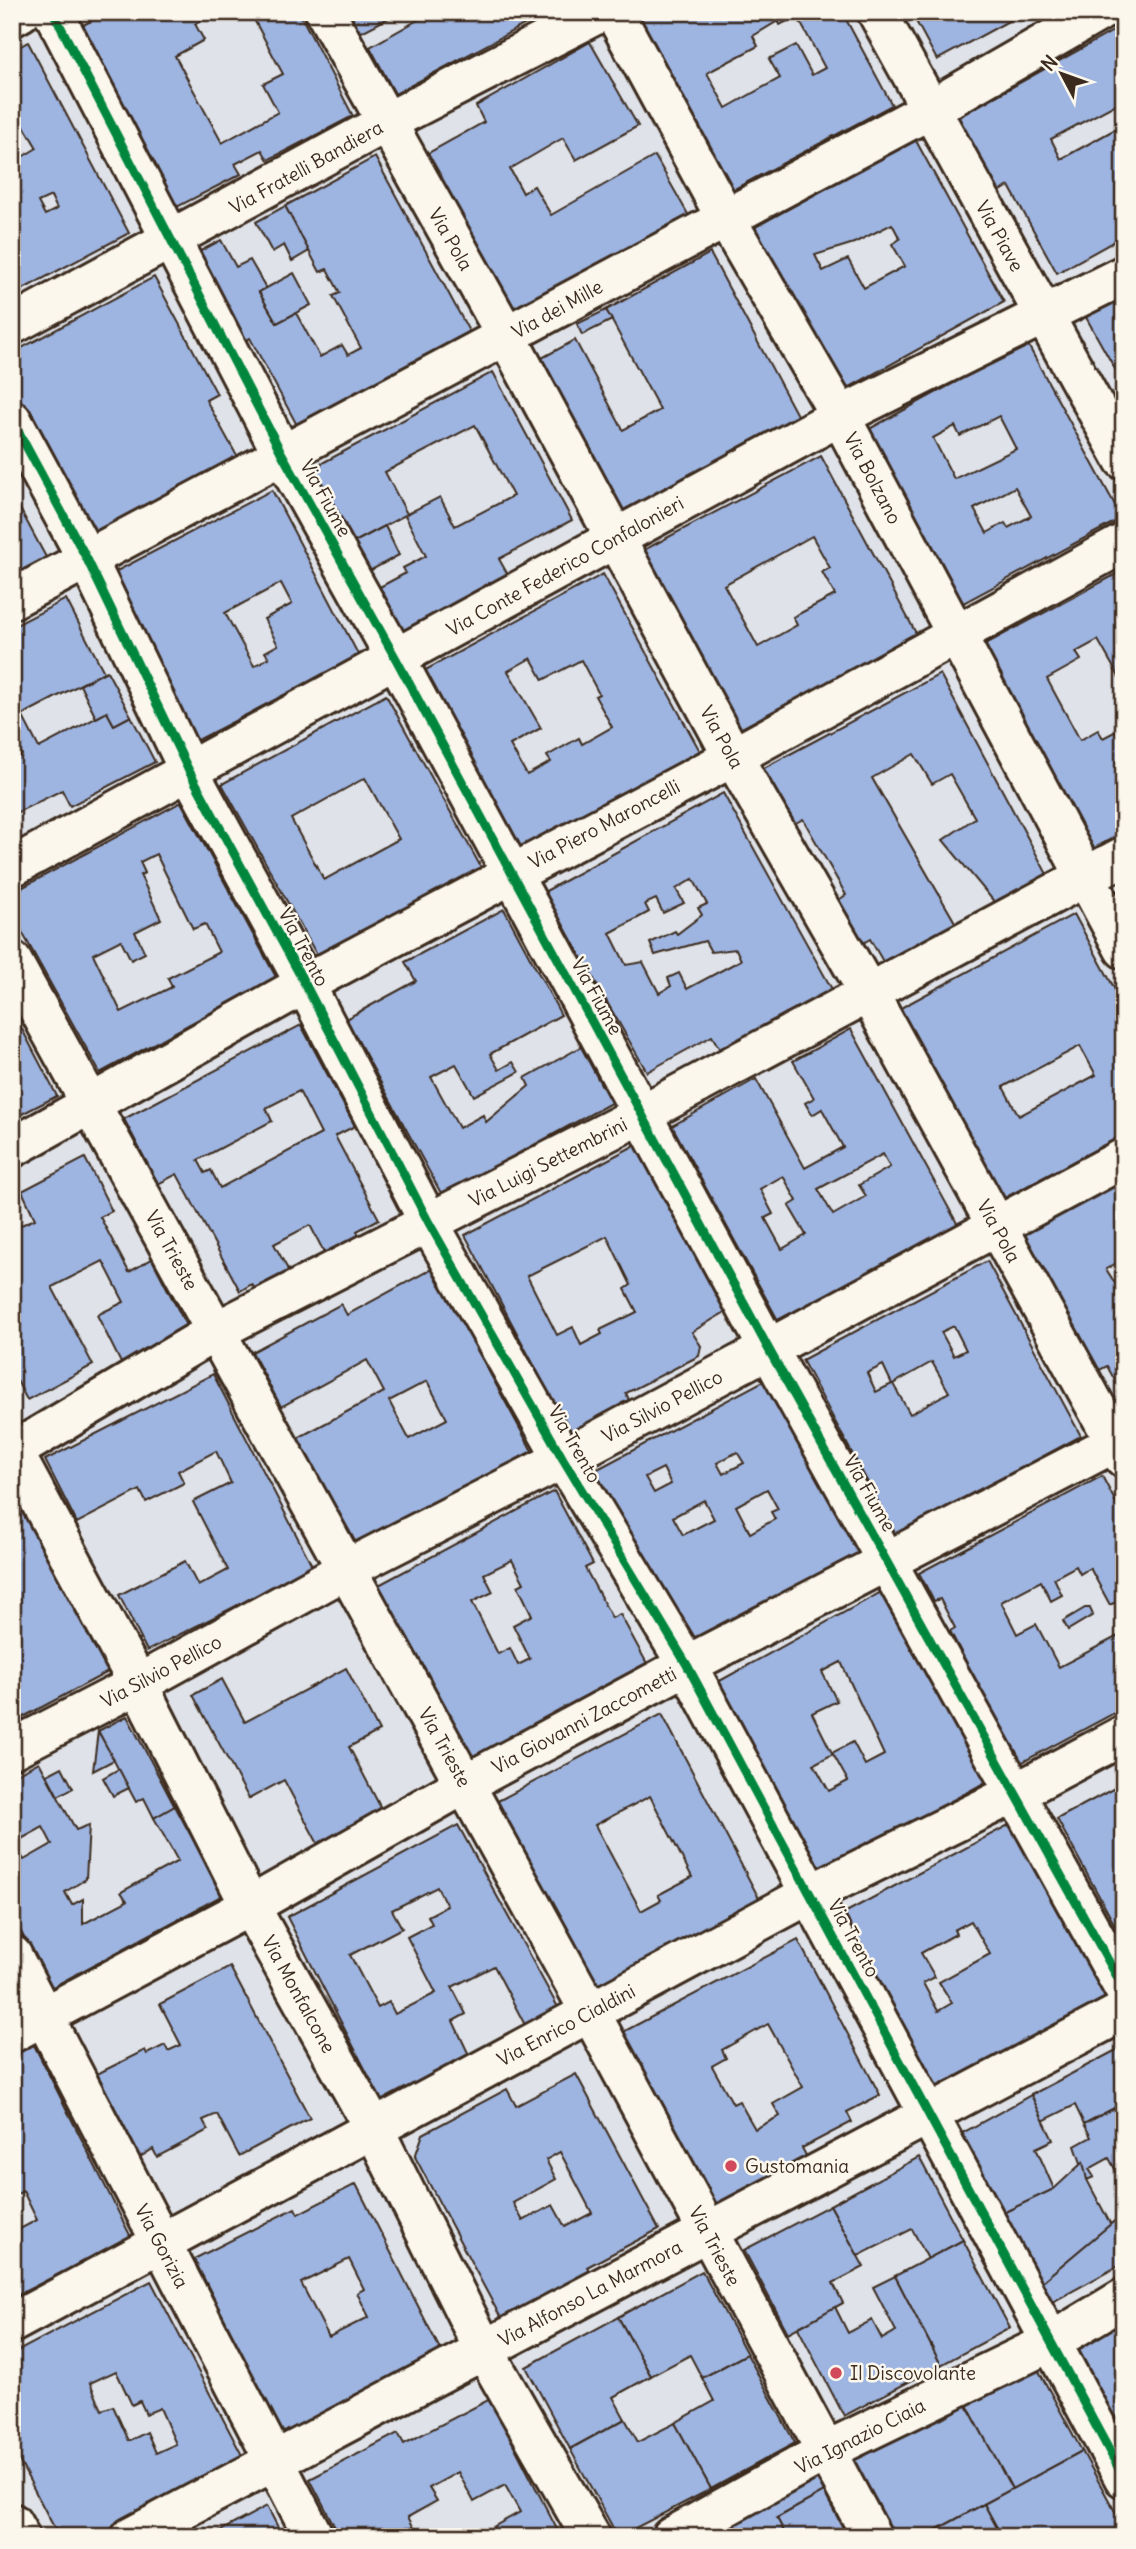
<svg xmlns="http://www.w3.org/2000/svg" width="1136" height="2549" font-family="Delius,sans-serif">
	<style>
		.building { fill: #9eb5e2; stroke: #3b2a1e; stroke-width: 2; fill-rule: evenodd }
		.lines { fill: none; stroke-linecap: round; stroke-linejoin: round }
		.minor-casing { stroke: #3b2a1e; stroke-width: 44 }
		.minor { stroke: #fbf7ec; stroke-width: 38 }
		.cycleway-casing { stroke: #fbf7ec; stroke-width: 13 }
		.cycleway { stroke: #00873e; stroke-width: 9 }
		.poi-dot { fill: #d1495b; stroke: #fbf7ec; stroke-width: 2.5 }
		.labels { text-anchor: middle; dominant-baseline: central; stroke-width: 5; stroke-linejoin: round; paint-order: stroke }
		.street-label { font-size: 19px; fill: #3b2a1e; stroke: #fbf7ec }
		.poi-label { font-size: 19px; fill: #3b2a1e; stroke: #fbf7ec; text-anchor: start }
	</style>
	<rect width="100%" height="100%" fill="#dfe3e9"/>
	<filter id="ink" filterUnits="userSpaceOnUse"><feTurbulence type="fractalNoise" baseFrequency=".0143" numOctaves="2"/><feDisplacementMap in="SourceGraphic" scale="14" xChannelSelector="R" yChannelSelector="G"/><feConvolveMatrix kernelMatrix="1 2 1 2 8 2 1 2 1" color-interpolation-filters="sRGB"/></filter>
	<g filter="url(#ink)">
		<g class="building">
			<polygon points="109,12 217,12 195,24 204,40 175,56 222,143 278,112 263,84 283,74 250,12 299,12 353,116 268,160 262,150 235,164 241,174 177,207 83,25"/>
			<polygon points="347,12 400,12 358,34"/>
			<polygon points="432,12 548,12 395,94 370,47"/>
			<path d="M650 12H842L892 105 727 193 634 21ZM797 16 825 68 812 75 796 45 769 59 780 78 726 108 707 73 758 46 753 36 778 21 780 25Z"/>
			<polygon points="911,12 1025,12 937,60"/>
			<polygon points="1124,25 1124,100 1051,139 1061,159 1121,126 1124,236 1057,273 1009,186 994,195 953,120"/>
			<path d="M28 42 129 233 12 295V163L37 148 24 126 12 132V51ZM51 196 57 209 45 215 38 202Z"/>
			<polygon points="590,42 638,126 576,160 563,138 510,169 523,193 534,186 551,215 655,156 689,216 514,314 425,155 484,122 476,106"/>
			<path d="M915 139 1004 302 841 392 752 229ZM892 224 900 239 892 244 905 266 864 288 848 259 823 271 815 255 854 243Z"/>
			<polygon points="375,157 470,333 298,427 250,338 239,344 191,256 221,240 236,267 250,260 266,288 259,292 277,323 296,313 320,357 342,345 348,355 361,348 333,296 340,293 327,269 320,272 285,206"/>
			<polygon points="285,206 309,251 292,261 284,245 272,252 256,222"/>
			<polygon points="710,253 798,417 622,511 540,359 575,340 623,430 660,410 606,310"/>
			<polygon points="294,273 311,305 277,323 259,292"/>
			<polygon points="154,277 217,394 206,400 237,456 88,536 12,395 12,353"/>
			<polygon points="1124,290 1124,373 1119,376 1083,312"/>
			<polygon points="606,310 612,320 582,335 577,324"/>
			<path d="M1027 343 1122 518 956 607 862 433ZM999 416 1016 449 954 479 933 438 955 426 960 436ZM1015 487 1031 516 1008 528 1005 523 987 533 974 509Z"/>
			<path d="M493 372 572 520 499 559 508 575 399 633 376 589 406 573 403 568 426 556 405 515 351 544 311 469ZM475 425 513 496 455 526 440 497 407 514 385 472Z"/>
			<path d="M821 456 917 635 740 729 644 550ZM812 536 830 568 822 572 835 595 793 617 797 625 758 647 724 585Z"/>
			<path d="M272 490 359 656 196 741 109 575ZM281 583 292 604 264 619 278 645 265 652 269 658 254 666 225 613Z"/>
			<polygon points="12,494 47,559 12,577"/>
			<polygon points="385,526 399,555 366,573 351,544"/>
			<polygon points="1124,570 1124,674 1119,677 1098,640 1076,652 1081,660 1047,679 1080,740 1098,730 1103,738 1124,727 1124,834 1092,852 980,647"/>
			<path d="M603 574 700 751 516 851 420 673ZM531 658 543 680 581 660 599 694 595 696 612 727 582 744 579 738 547 756 551 762 527 775 510 745 541 728 508 671Z"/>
			<polygon points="66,599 104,672 22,715 39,748 107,712 114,725 131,716 155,762 70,806 62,790 12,815 12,760 22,755 12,737 12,627"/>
			<polygon points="107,671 131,716 114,725 107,712 96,718 80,685"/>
			<polygon points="940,674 1048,876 996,904 943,840 975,818 950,774 932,784 914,754 872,778 956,924 885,965 870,939 858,946 834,903 846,895 803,819 794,824 762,769"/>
			<path d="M386 695 482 869 319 959 222 784ZM365 778 399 839 324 880 291 819Z"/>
			<path d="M723 793 833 991 722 1053 712 1036 647 1072 544 892ZM693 879 707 904 698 908 702 915 677 934 675 931 650 943 655 955 705 941 711 952 736 949 741 960 687 989 679 973 668 978 671 986 659 993 643 962 626 965 610 933 649 912 645 904 656 899 663 913 684 903 676 889Z"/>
			<path d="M181 802 276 977 100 1073 12 914V893ZM156 854 193 929 205 924 219 952 168 978 172 987 121 1012 93 954 121 940 131 960 145 953 135 932 161 919 140 875 145 873 140 862Z"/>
			<polygon points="1124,887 1124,915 1112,894"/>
			<polygon points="504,909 561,1015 490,1054 499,1070 513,1062 519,1072 474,1096 456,1064 431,1077 459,1128 483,1115 486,1122 529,1086 525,1078 581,1047 611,1103 442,1195 346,1019 416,981 405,962"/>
			<path d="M1074 914 1124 1006V1135L999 1201 897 1010ZM1080 1046 1096 1075 1019 1116 1003 1087Z"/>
			<polygon points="12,1010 57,1096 12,1119"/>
			<path d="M301 1025 355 1126 335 1136 379 1219 357 1231 360 1238 326 1256 310 1225 274 1244 291 1275 257 1294 252 1284 240 1291 177 1174 158 1184 124 1119ZM299 1091 321 1134 220 1188 211 1170 205 1173 198 1160 272 1121 266 1108Z"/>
			<path d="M851 1029 958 1225 779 1322 672 1126 756 1079 805 1168 843 1147 822 1109 812 1115 805 1103 814 1098 793 1061ZM883 1154 890 1167 859 1185 866 1196 833 1215 818 1189ZM783 1176 797 1201 789 1206 806 1235 782 1249 765 1218 773 1214 760 1189Z"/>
			<path d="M643 1141 693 1251 700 1247 730 1309 692 1332 701 1346 699 1356 626 1393 629 1400 622 1403 624 1407 571 1435 465 1235ZM607 1236 631 1285 625 1289 637 1312 600 1330 602 1334 581 1345 573 1327 557 1335 527 1276Z"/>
			<polygon points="85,1158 112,1211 100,1217 129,1272 152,1259 188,1329 121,1363 97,1315 124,1302 103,1261 52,1287 93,1365 27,1400 12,1371 12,1229 35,1219 22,1191"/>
			<polygon points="1124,1181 1124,1259 1106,1269 1124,1297 1124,1397 1107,1366 1094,1373 1020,1236"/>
			<path d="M987 1261 1081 1436 896 1535 802 1360ZM954 1326 966 1350 954 1356 941 1332ZM932 1362 949 1392 910 1414 893 1384ZM883 1365 892 1384 876 1392 867 1373Z"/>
			<path d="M433 1268 532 1451 355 1547 296 1439 384 1392 367 1360 281 1407 252 1352 341 1304 347 1315ZM427 1381 447 1419 409 1439 389 1401Z"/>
			<polygon points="213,1374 313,1567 147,1651 119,1595 185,1561 198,1586 228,1570 193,1502 231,1483 216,1451 178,1471 184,1483 146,1502 140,1490 77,1523 45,1460"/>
			<path d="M767 1379 861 1559 686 1652 592 1472ZM737 1452 744 1463 723 1474 717 1463ZM663 1468 671 1484 654 1493 645 1477ZM767 1489 778 1509 771 1512 775 1519 750 1533 736 1506ZM704 1500 714 1519 683 1535 673 1517Z"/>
			<polygon points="1102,1476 1124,1518 1124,1598 1110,1605 1090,1568 1080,1574 1076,1566 1054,1578 1062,1595 1051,1601 1041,1581 1001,1602 1017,1634 1036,1624 1059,1667 1124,1633 1124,1708 1019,1764 950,1631 955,1628 940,1599 934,1601 919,1573"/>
			<polygon points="12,1490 108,1672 12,1723"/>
			<path d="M554 1491 593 1564 585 1568 612 1618 620 1614 650 1669 472 1765 377 1586ZM512 1560 524 1583 518 1586 532 1615 513 1625 530 1659 518 1665 510 1648 498 1654 472 1602 493 1592 484 1574Z"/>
			<path d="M881 1592 986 1782 811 1878 707 1688ZM841 1662 884 1755 865 1765 853 1742 832 1753 812 1713 837 1701 822 1672ZM833 1754 848 1781 829 1791 814 1764Z"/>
			<polygon points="1085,1608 1090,1608 1093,1615 1068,1630 1063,1621"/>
			<polygon points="346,1668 379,1731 349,1747 382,1810 318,1844 284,1780 249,1799 193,1695 222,1679 245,1722"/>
			<path d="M662 1714 762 1904 596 1991 496 1802ZM650 1796 692 1877 658 1895 661 1900 641 1911 595 1825Z"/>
			<polygon points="127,1716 175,1807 154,1818 144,1798 136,1802 98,1731"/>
			<polygon points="98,1731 114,1760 93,1771"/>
			<path d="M39 1762 76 1830 89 1825 86 1879 65 1892 72 1905 83 1899V1924L127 1901 121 1892 178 1861 154 1818 175 1806 223 1895 51 1988 12 1915V1776ZM43 1827 52 1844 24 1860 14 1843Z"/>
			<polygon points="62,1767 73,1788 58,1796 47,1775"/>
			<polygon points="119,1769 129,1788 113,1796 103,1778"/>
			<polygon points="1124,1783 1124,1833 1119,1835 1124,1844 1124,1942 1057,1819"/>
			<path d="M1012 1823 1107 2001 929 2095 835 1918ZM971 1921 990 1954 939 1982 952 2003 938 2011 923 1983 935 1977 921 1953 956 1934 954 1930Z"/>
			<path d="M458 1825 559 2009 526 2027 494 1966 452 1987 466 2014 453 2021 470 2057 382 2102 287 1917ZM437 1887 447 1906 428 1916 432 1924 407 1937 436 1993 395 2014 389 2002 378 2008 350 1955 402 1928 392 1910Z"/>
			<path d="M798 1940 880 2095 847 2112 852 2122 802 2148 809 2161 716 2210 623 2032ZM768 2024 803 2087 773 2104 780 2116 755 2129 739 2101 733 2104 712 2066 726 2058 722 2050Z"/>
			<polygon points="230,1967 310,2118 239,2156 217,2114 203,2120 208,2130 157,2157 153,2149 140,2157 97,2074 145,2050 147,2054 165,2045 168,2051 181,2045 160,2004"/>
			<polygon points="32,2041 131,2237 12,2298 12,2233 37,2220 23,2191 12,2197 12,2051"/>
			<polygon points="1124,2046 1124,2103 1084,2124 1075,2105 1043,2121 1031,2095"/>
			<path d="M576 2074 659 2229 587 2267 592 2275 503 2322 415 2157 423 2134 507 2089 516 2106ZM560 2152 592 2213 565 2227 553 2205 523 2221 513 2203 556 2179 546 2160Z"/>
			<polygon points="1031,2095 1053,2140 1036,2148 1054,2189 1001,2214 959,2135"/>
			<polygon points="1124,2103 1124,2179 1121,2180 1109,2158 1089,2169 1094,2177 1087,2180 1075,2146 1091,2137 1084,2124"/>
			<polygon points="919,2157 963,2240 928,2259 912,2229 858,2256 830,2205"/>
			<polygon points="1083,2162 1087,2180 1111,2225 1038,2285 1001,2214 1054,2189"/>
			<path d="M356 2184 444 2357 285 2439 194 2259 295 2208 298 2214ZM349 2259 364 2289 357 2293 369 2317 329 2337 301 2283Z"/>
			<polygon points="830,2205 864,2267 833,2283 843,2303 788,2333 744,2250"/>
			<polygon points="1124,2213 1124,2263 1049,2304 1038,2285"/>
			<polygon points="963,2240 1010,2328 941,2365 895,2276"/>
			<polygon points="702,2271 747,2354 702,2378 690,2355 651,2376 618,2317"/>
			<polygon points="895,2276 941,2365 844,2416 798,2328 835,2307 848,2333 872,2320 882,2339 896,2331 873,2287"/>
			<path d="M151 2281 244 2459 96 2537H59L12 2447V2354ZM116 2371 132 2405 140 2401 146 2414 160 2408 176 2444 156 2453 147 2432 129 2441 113 2406 102 2410 90 2383Z"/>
			<polygon points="618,2317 651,2376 613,2397 625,2419 570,2449 526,2367"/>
			<polygon points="1110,2320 1124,2345 1124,2446 1067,2343"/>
			<polygon points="747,2354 795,2443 711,2489 675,2423 714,2401 702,2378"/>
			<polygon points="1034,2362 1082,2451 1012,2489 964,2400"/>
			<polygon points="490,2399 561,2537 475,2537 520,2512 505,2485 474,2502 458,2472 429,2488 437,2501 408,2517 419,2537 340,2537 310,2479 398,2433 404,2444"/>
			<polygon points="964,2400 1012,2489 923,2537 894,2537 853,2461"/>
			<polygon points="625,2419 638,2442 675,2423 711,2489 618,2537 570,2449"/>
			<polygon points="1082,2451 1124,2528 1124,2537 1002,2537 984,2504"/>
			<polygon points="817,2479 824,2492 777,2518 787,2537 731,2537 726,2529"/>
			<polygon points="824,2492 848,2537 787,2537 777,2518"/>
			<polygon points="984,2504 1002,2537 923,2537"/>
			<polygon points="267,2506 283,2537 209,2537"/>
			<polygon points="726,2529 731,2537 710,2537"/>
		</g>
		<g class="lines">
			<defs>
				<g id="minor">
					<polyline points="53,12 282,454 396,659 768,1348 1124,1989"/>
					<polyline points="325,12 507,337 733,757 868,992 1124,1458"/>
					<polyline points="614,12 725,217 840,416 1124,949"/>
					<polyline points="877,12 1124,460"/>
					<polyline points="12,17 21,12"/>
					<polyline points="12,325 385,123 601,12"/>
					<polyline points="12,420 87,559 188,769 305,984 429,1223 563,1459 687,1665 1124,2478"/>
					<polyline points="12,599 929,110 1099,12"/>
					<polyline points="12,867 840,416 1124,275"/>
					<polyline points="12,961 590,2012 872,2537"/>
					<polyline points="12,1148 305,984 733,757 1124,543"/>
					<polyline points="12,1449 138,1684 250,1906 374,2129 484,2350 591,2537"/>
					<polyline points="12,1452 216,1331 642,1114 1124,856"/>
					<polyline points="12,1749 138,1684 347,1569 563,1459 1124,1158"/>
					<polyline points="12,1955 314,2537"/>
					<polyline points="12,2033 250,1906 465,1784 687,1665 1124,1438"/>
					<polyline points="12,2323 810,1894 1015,1793 1124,1735"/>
					<polyline points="12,2523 20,2537"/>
					<polyline points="131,2537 1124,2011"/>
					<polyline points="671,2537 826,2451 1051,2342 1124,2298"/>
				</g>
			</defs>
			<use href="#minor" class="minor-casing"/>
			<use href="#minor" class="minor"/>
			<defs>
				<g id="cycleway">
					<polyline points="53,12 282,454 396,659 768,1348 1124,1989"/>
					<polyline points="12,420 87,559 188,769 305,984 429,1223 563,1459 687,1665 1124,2478"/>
				</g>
			</defs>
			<use href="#cycleway" class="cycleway-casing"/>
			<use href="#cycleway" class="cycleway"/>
		</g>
	</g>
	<g class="poi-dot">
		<circle cx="731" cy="2166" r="7"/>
		<circle cx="836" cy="2373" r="7"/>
	</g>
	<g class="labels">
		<g class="street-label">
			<text transform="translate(306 167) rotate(-29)">Via Fratelli Bandiera</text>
			<text transform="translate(1000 236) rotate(61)">Via Piave</text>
			<text transform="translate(451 239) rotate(60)">Via Pola</text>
			<text transform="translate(557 309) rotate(-29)">Via dei Mille</text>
			<text transform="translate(873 478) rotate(62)">Via Bolzano</text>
			<text transform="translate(326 498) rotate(61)">Via Fiume</text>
			<text transform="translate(565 566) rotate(-29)">Via Conte Federico Confalonieri</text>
			<text transform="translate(722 737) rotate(61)">Via Pola</text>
			<text transform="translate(604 824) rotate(-28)">Via Piero Maroncelli</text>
			<text transform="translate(304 947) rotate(62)">Via Trento</text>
			<text transform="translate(597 996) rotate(61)">Via Fiume</text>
			<text transform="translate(548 1162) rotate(-27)">Via Luigi Settembrini</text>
			<text transform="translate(999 1231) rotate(61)">Via Pola</text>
			<text transform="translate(172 1250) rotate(61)">Via Trieste</text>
			<text transform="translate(662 1406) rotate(-28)">Via Silvio Pellico</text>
			<text transform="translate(575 1444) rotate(60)">Via Trento</text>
			<text transform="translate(870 1493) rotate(60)">Via Fiume</text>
			<text transform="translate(161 1671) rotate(-28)">Via Silvio Pellico</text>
			<text transform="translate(584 1720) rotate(-28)">Via Giovanni Zaccometti</text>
			<text transform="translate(445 1747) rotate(61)">Via Trieste</text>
			<text transform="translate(854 1938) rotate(61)">Via Trento</text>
			<text transform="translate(299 1994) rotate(61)">Via Monfalcone</text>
			<text transform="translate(566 2025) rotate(-28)">Via Enrico Cialdini</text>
			<text transform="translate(162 2246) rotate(62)">Via Gorizia</text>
			<text transform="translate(715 2246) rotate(62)">Via Trieste</text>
			<text transform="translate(590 2293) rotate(-28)">Via Alfonso La Marmora</text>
			<text transform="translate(860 2436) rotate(-27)">Via Ignazio Ciaia</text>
		</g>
		<g class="poi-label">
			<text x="745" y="2166">Gustomania</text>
			<text x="850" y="2373">Il Discovolante</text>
		</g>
	</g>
	<rect width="1136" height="2549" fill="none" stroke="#fbf7ec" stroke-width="42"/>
	<rect x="21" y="21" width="1094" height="2507" fill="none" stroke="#3b2a1e" stroke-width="2.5" filter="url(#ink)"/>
	<g transform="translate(1062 74) rotate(311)" stroke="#fbf7ec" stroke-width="5" paint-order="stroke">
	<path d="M0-5L12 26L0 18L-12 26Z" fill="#3b2a1e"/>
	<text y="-10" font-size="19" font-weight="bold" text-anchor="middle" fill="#3b2a1e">N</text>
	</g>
</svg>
